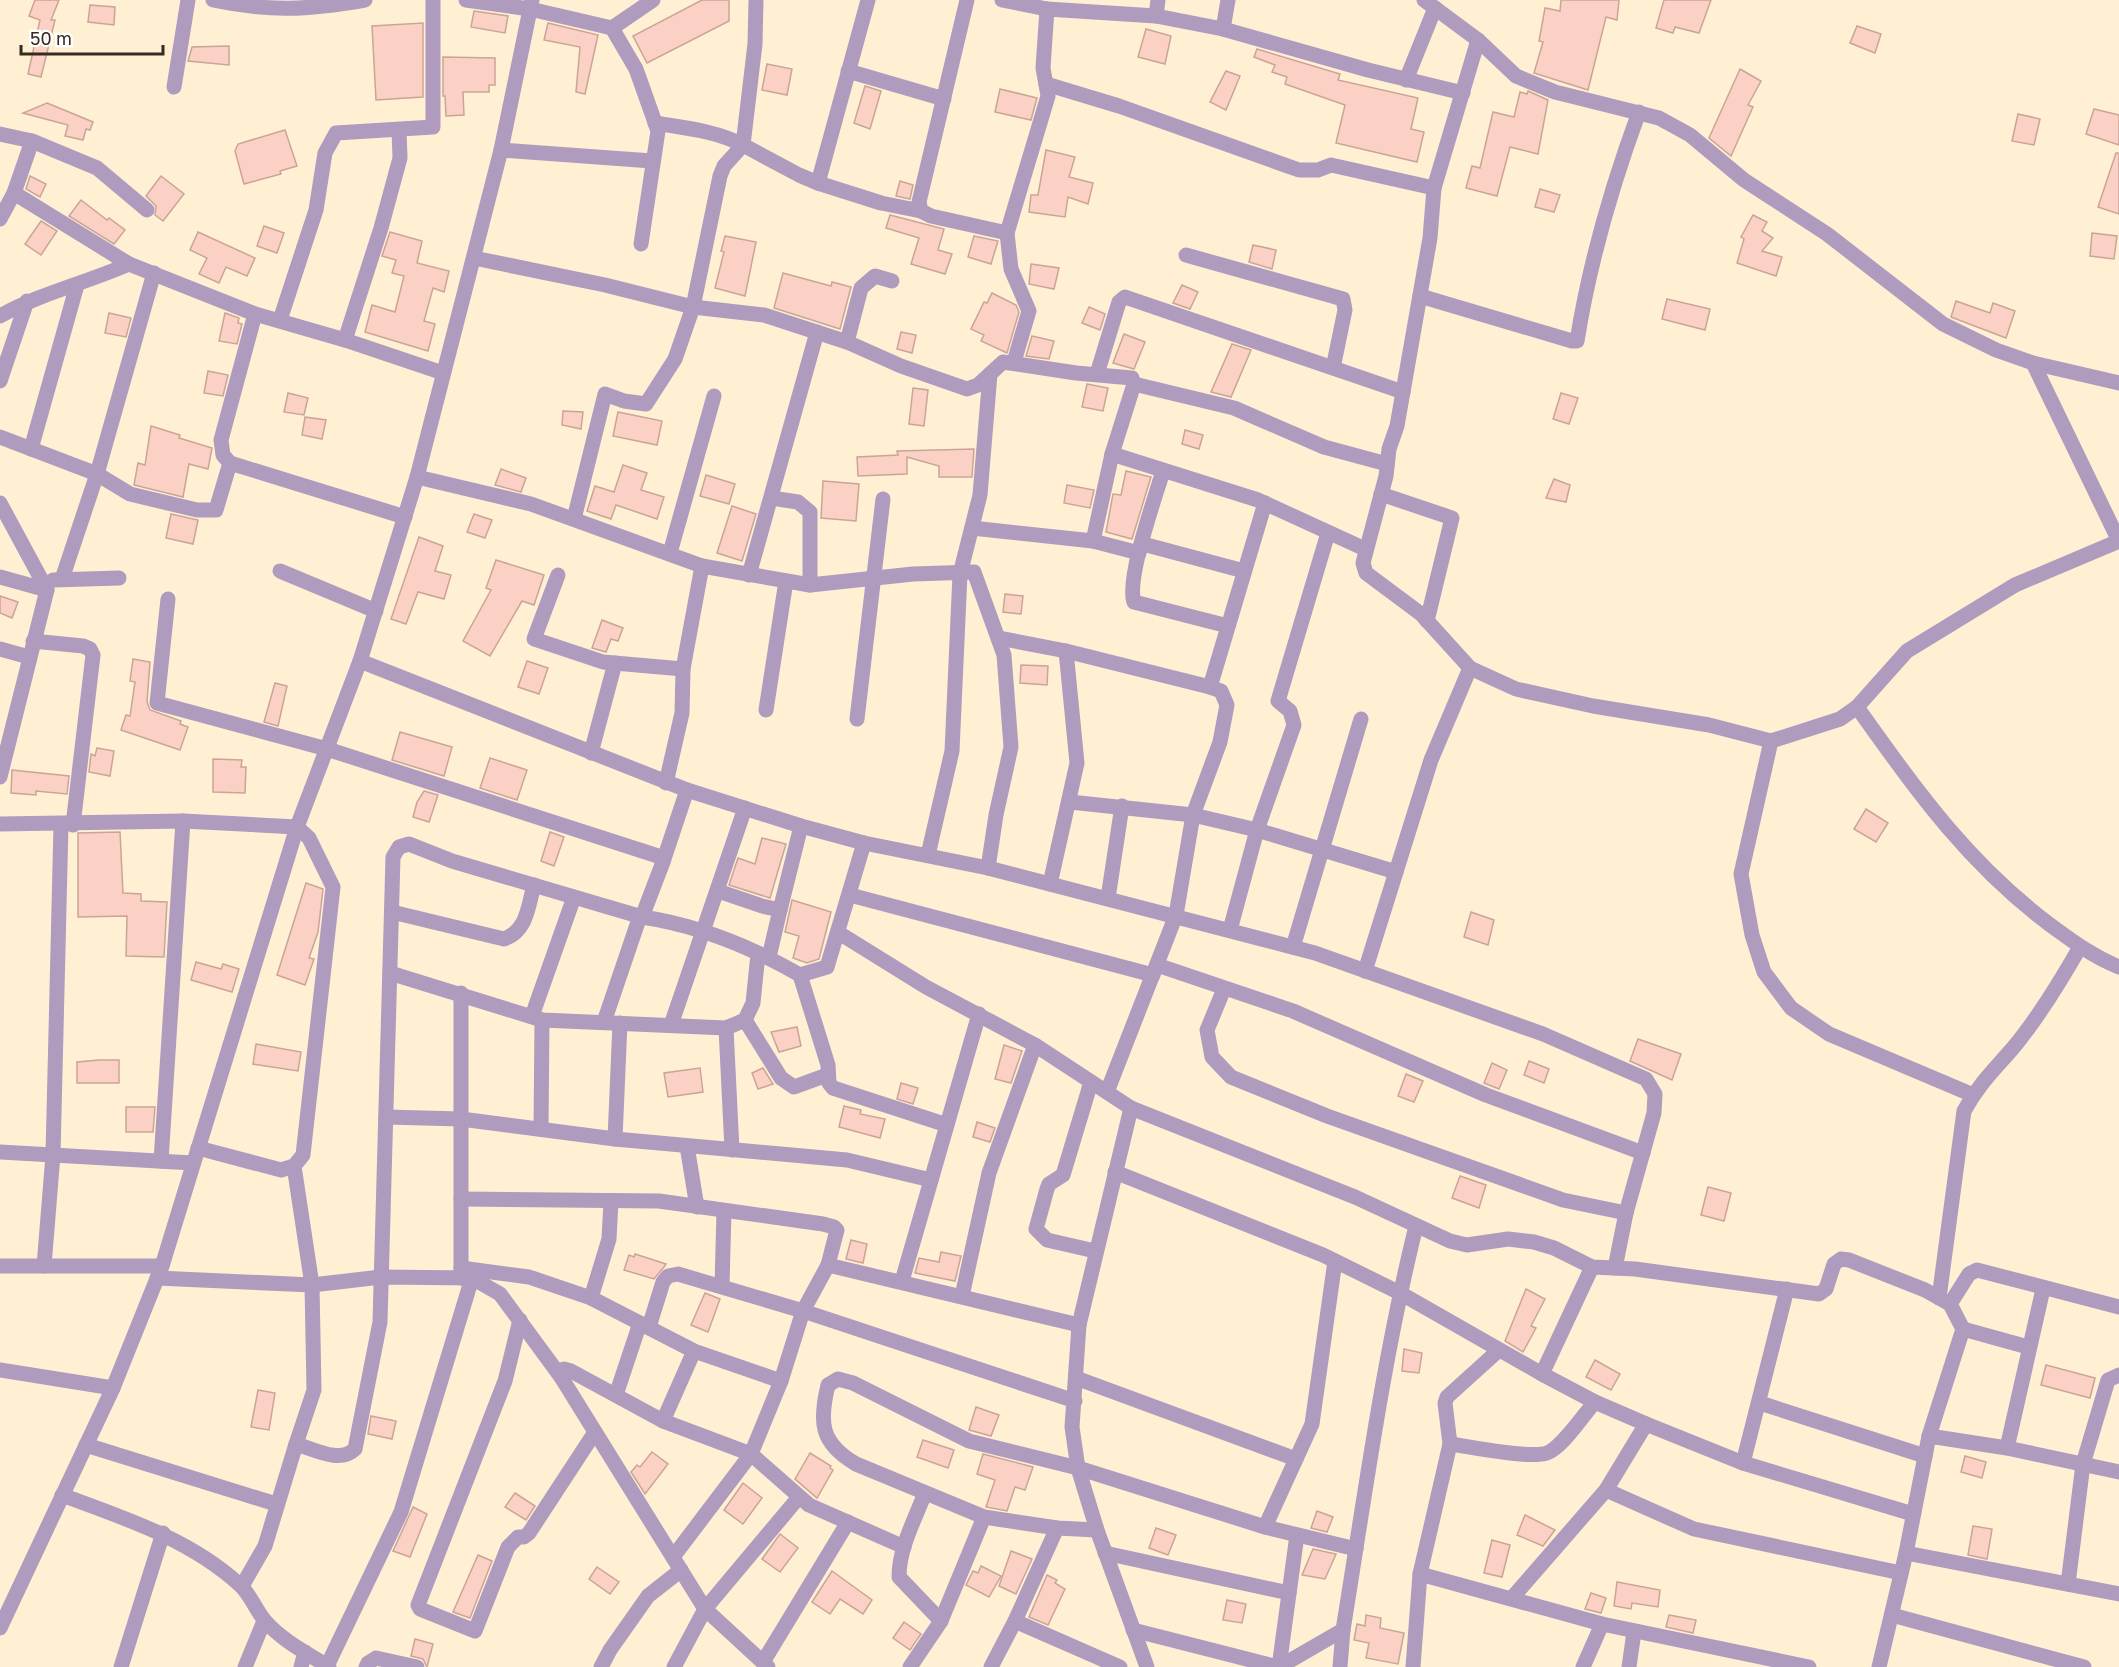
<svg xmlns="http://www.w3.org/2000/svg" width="2119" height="1667" font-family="'Golos Text',sans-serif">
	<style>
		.building { fill: #fbd1c5; stroke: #cba498; stroke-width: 1.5 }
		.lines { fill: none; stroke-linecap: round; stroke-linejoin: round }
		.minor { stroke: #af9bbe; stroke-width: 15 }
		.tertiary { stroke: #af9bbe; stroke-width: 15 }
	</style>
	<rect width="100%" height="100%" fill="#fff0d4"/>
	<g class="building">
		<polygon points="35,0 59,0 51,20 55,20 41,77 28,74 40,20 29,16"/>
		<polygon points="702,0 729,0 729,21 647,63 633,36"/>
		<polygon points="1561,0 1619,0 1617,20 1606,17 1588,90 1534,73 1543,42 1539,41 1545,8 1560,11"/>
		<polygon points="1664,0 1711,0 1699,33 1675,27 1673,33 1656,28"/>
		<polygon points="90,5 115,7 114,25 88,22"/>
		<polygon points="474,11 508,16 505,33 471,27"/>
		<polygon points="423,23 423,97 376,100 372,26"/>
		<polygon points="548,23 598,35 585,94 576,92 580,47 544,40"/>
		<polygon points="1857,26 1881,34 1875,53 1850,43"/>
		<polygon points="1146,29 1171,36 1165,64 1138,57"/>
		<polygon points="229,46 229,65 188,61 192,47"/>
		<polygon points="1257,49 1340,74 1338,80 1418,98 1411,129 1424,132 1417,162 1336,143 1345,105 1285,84 1287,77 1272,72 1275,65 1254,57"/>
		<polygon points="443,57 495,58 495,85 489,85 489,92 463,92 464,115 446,116 445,96 443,96"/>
		<polygon points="767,64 792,69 787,95 762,90"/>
		<polygon points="1740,69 1761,81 1748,105 1753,107 1731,156 1709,138"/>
		<polygon points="1226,71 1240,76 1226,110 1210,102"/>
		<polygon points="865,86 881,91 870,129 854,123"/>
		<polygon points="1000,89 1037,98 1031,120 995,112"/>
		<polygon points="1528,91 1548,100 1538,154 1510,147 1497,196 1466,188 1472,166 1480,168 1493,112 1514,117 1520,92 1527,94"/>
		<polygon points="47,103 93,122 90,130 86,129 83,140 65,136 68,125 23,113"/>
		<polygon points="2094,109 2119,115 2119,145 2086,134"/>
		<polygon points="2018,114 2040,119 2034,145 2012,141"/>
		<polygon points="285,130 297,166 280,171 281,174 244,184 235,151 238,144"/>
		<polygon points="1046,150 1075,157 1069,177 1093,183 1088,204 1068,197 1065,217 1029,212 1031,195 1038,195"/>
		<polygon points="2116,153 2119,153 2119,214 2098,207"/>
		<polygon points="30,176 46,184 40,197 26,189"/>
		<polygon points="161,176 184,194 163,221 155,215 156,206 146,196"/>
		<polygon points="900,181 913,185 910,199 896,196"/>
		<polygon points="1540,189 1560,195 1554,212 1535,207"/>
		<polygon points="81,200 107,220 109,218 125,230 114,244 69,216"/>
		<polygon points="890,215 944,229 938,250 952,254 945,274 911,264 919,238 886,228"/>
		<polygon points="1753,215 1767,222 1762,231 1773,238 1762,251 1782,257 1776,276 1737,263 1744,239 1741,237"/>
		<polygon points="41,221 57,231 41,255 25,244"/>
		<polygon points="264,226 284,233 277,253 257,246"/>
		<polygon points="198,232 255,258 247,276 226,267 219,283 199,274 207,258 190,250"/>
		<polygon points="390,232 422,241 417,263 449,271 444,292 433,288 424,321 435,324 428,351 365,332 372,305 395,312 404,276 392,273 396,260 382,256"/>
		<polygon points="2092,233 2117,236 2114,259 2090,256"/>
		<polygon points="725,236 756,242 745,296 715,288 724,252 721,251"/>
		<polygon points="974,236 998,241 991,264 968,257"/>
		<polygon points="1253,245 1276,250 1272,269 1249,262"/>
		<polygon points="1031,264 1059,268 1054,289 1029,284"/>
		<polygon points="783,273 831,286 832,282 851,287 840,329 774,308"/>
		<polygon points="1182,285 1198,292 1190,309 1173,303"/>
		<polygon points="992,293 1016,305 1019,312 1007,353 981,341 984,335 971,329 984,302 987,303"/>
		<polygon points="1667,299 1710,309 1705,330 1662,319"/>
		<polygon points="1956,301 1990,313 1993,303 2015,311 2006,338 1951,317"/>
		<polygon points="1089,307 1105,314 1100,330 1082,323"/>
		<polygon points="109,313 131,318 126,337 105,333"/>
		<polygon points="225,313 239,318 238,323 242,324 237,344 219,341"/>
		<polygon points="901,332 916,335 912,353 897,349"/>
		<polygon points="1124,334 1145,342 1134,369 1113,363"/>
		<polygon points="1032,336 1054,341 1049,359 1026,356"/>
		<polygon points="1232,344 1251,350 1231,397 1211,392"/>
		<polygon points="208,371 228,375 223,396 204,393"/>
		<polygon points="1087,384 1108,388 1103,411 1082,407"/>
		<polygon points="913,388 928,390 924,426 909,424"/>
		<polygon points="288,393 308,398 304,415 284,412"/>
		<polygon points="1561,393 1578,398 1569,424 1553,419"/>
		<polygon points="563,411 583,412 581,429 562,425"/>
		<polygon points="618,412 662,421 657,445 613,436"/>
		<polygon points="305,417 326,420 322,439 302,435"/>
		<polygon points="151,426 180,435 179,438 212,448 208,469 189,464 183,497 134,485 138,463 145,465"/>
		<polygon points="1185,430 1203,435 1199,449 1182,444"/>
		<polygon points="974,449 972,477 939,477 939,466 907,457 907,474 858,476 857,457 898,455 897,451"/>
		<polygon points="623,465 647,473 641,490 664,497 657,519 616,505 611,519 587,511 595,486 614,492"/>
		<polygon points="501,469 526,478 521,492 495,485"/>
		<polygon points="1126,471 1151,477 1132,539 1106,532 1113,494 1121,495"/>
		<polygon points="706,475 735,484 729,504 700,496"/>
		<polygon points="1554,479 1570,485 1566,502 1546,498"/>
		<polygon points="823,481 859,484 856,521 821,518"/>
		<polygon points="1067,485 1094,490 1090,508 1064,503"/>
		<polygon points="732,506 756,514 742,561 717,553"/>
		<polygon points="171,514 198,520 193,544 166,538"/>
		<polygon points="474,514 492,520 485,538 467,532"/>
		<polygon points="419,537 443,546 435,571 451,575 444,599 418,592 406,624 391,619"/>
		<polygon points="496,560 544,575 534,605 522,601 490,656 463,641 491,590 486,588"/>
		<polygon points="1005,594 1023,596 1021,614 1003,612"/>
		<polygon points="0,596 18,602 12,618 0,613"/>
		<polygon points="602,620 623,628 618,641 611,639 606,652 592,648"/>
		<polygon points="133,659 150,662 147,702 150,710 181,721 180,724 188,727 180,750 121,730 126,715 130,716 135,682 130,681"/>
		<polygon points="527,661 548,668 539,694 518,687"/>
		<polygon points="1021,665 1048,666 1047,685 1020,683"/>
		<polygon points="275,683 287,686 278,726 264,722"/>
		<polygon points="400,732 452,747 444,776 392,760"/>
		<polygon points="97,748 114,751 110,776 89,772 91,754 95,756"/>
		<polygon points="490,758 527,770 517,800 480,788"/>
		<polygon points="213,759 242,760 241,767 246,767 245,793 213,792"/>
		<polygon points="12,770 69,776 67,794 36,791 36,795 11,793"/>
		<polygon points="424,791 438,795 429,822 413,817 417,802"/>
		<polygon points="1866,809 1888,823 1876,842 1854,829"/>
		<polygon points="120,832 123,893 141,894 141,901 167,902 164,957 126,956 127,916 78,917 78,833"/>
		<polygon points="550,832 564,837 554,866 541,861"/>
		<polygon points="762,838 786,844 770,898 729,885 738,858 755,864"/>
		<polygon points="306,883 323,889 318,932 309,958 314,959 305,985 277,975"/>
		<polygon points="792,900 831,912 819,959 807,963 793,958 799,936 785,932"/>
		<polygon points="1471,912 1494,920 1488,945 1464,937"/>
		<polygon points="196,962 221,969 223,964 239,969 232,992 191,980"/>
		<polygon points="797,1027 801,1046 779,1052 771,1032"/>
		<polygon points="1638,1039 1681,1054 1672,1080 1630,1061"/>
		<polygon points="256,1044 301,1052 298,1071 253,1064"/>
		<polygon points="1004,1045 1022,1051 1011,1083 995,1079"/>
		<polygon points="99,1060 119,1060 119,1083 77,1083 77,1062"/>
		<polygon points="1529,1061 1549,1069 1544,1083 1524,1075"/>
		<polygon points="1492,1063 1507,1070 1499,1089 1484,1083"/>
		<polygon points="700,1068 703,1092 668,1097 664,1073"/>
		<polygon points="763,1068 773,1084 758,1089 752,1073"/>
		<polygon points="1406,1074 1423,1081 1414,1102 1398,1096"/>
		<polygon points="901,1083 918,1088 913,1104 897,1099"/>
		<polygon points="844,1106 861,1110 860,1114 885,1119 880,1138 839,1127"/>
		<polygon points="126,1107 155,1107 153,1132 126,1132"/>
		<polygon points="977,1122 995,1128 990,1142 973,1137"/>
		<polygon points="1460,1176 1486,1185 1479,1208 1452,1198"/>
		<polygon points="1708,1187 1731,1193 1724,1221 1701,1215"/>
		<polygon points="851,1240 867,1244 863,1263 846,1259"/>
		<polygon points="941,1252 961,1256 955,1281 915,1273 919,1258 939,1262"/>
		<polygon points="635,1254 666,1264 664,1267 654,1279 624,1270 629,1255 634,1257"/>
		<polygon points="1526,1289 1545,1299 1531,1326 1536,1328 1523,1352 1505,1341"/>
		<polygon points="705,1293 720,1299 708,1332 691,1325"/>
		<polygon points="1404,1349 1422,1353 1419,1373 1402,1371"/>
		<polygon points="1595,1360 1620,1374 1611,1390 1586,1377"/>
		<polygon points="2046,1365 2095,1378 2090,1398 2041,1385"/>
		<polygon points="258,1390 275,1393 269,1430 251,1427"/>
		<polygon points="976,1407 999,1415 991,1436 969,1430"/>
		<polygon points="371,1416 396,1421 392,1439 368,1434"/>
		<polygon points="923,1440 954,1450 948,1468 917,1457"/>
		<polygon points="652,1452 668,1464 645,1494 631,1472 637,1465 640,1467"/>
		<polygon points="810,1453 831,1466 830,1468 833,1470 817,1498 795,1479"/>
		<polygon points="983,1454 1033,1467 1025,1490 1015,1487 1007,1511 986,1507 995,1480 977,1474"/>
		<polygon points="1965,1456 1986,1462 1982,1478 1961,1472"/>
		<polygon points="743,1483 762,1498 743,1524 724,1510"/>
		<polygon points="515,1493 535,1506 526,1520 505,1507"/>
		<polygon points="413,1507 427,1514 410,1557 393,1551"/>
		<polygon points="1317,1511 1333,1517 1327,1532 1311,1528"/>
		<polygon points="1525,1515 1555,1530 1543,1546 1517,1535"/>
		<polygon points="1973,1526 1992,1529 1987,1559 1968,1555"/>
		<polygon points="1156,1528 1176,1535 1168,1555 1149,1548"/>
		<polygon points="780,1534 798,1548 780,1572 762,1559"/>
		<polygon points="1492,1540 1510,1545 1502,1577 1484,1573"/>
		<polygon points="1313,1549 1336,1554 1325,1579 1302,1575"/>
		<polygon points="1011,1551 1032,1559 1016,1594 999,1586"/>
		<polygon points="478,1555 492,1561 470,1618 453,1612"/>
		<polygon points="981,1566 1001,1576 989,1597 966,1585 973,1571 978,1573"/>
		<polygon points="597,1567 619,1582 610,1594 589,1579"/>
		<polygon points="832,1571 872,1600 863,1614 840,1599 830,1614 812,1602"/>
		<polygon points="1047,1575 1057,1580 1055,1583 1065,1589 1048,1625 1029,1617"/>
		<polygon points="1617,1582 1660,1590 1658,1607 1632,1603 1631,1609 1614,1606"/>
		<polygon points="1591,1593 1606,1598 1601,1613 1585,1609"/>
		<polygon points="1227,1600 1246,1604 1242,1623 1223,1620"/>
		<polygon points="1366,1615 1381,1618 1380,1628 1404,1633 1398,1664 1366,1658 1369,1643 1354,1640 1357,1624 1365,1626"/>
		<polygon points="1669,1615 1696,1620 1693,1633 1666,1627"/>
		<polygon points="904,1622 921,1634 910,1650 893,1638"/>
		<polygon points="415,1639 433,1644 427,1667 423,1659 411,1656"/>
	</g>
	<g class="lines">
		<g class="minor">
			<path d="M213 0C269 12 308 10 365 0"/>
			<polyline points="466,0 530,9 612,28 636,69 658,131 641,244"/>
			<polyline points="967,0 919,202 921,211 931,216 1007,233"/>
			<polyline points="1002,0 1047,9 1156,16 1223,29 1368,70 1463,93"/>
			<polyline points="1424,0 1478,40 1516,76 1555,92 1659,118 1690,135 1744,180 1827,234 1943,324 1996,350 2033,363 2119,383"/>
			<polyline points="1156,16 1158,0"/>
			<polyline points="612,28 653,0"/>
			<polyline points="1223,29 1228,0"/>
			<polyline points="1478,40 1434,188 1430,238 1397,426 1389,449 1386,476 1363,563 1366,573 1421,614 1470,668 1516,689 1593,706 1709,725 1771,741 1840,719 1857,707 1907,651 2015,585 2119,541"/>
			<polyline points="848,71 944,99"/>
			<polyline points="1406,80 1435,8"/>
			<polyline points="1046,84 1119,106 1299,170 1318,170 1331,165 1434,188"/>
			<polyline points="174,87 188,0"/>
			<path d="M655 123C686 128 716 131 743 145L755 44 756 1"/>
			<polyline points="0,134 32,141 97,168 147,210"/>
			<polyline points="501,150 652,161"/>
			<polyline points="818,183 881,203 921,211"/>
			<polyline points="14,193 129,264 255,314 345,340 443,373"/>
			<polyline points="0,219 14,193 32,141"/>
			<polyline points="1186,255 1343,299 1345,310 1333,368"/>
			<polyline points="474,258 605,285 693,307 764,315 847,342 901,366 967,389 978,385 1003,362 1076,373 1132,378 1134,384 1112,454 1093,541"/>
			<path d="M1420 296 1572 341H1577C1590 260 1611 188 1639 112"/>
			<polyline points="255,314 221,440 223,455 230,463 405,517"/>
			<path d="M0 316C41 293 86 283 129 264"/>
			<polyline points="280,320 316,210 325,153 336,133 433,127 433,0"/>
			<polyline points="345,340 381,228 400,158 399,130"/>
			<polyline points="847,342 861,288 875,276 892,281"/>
			<polyline points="1014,362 1029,311 1011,269 1007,233 1048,96 1043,68 1047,9"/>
			<polyline points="2033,363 2119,541"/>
			<polyline points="1097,374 1119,302 1125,297 1403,392"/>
			<polyline points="0,381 27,301"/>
			<polyline points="1134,384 1234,408 1324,447 1387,464"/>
			<polyline points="0,437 97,474 130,494 197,510 216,510 230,463"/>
			<polyline points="31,449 77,285"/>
			<polyline points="1112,454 1258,500 1365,549"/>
			<path d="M1163 471C1155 498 1126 579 1134 602L1228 626"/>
			<polyline points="417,477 531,504 702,566 810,585 913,574 974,572 1004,655 1011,747 996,815 988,868"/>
			<polyline points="1381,494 1452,518 1427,621"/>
			<polyline points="771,498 798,502 810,512 810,585"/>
			<polyline points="0,503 47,590 0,777"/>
			<polyline points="574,519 605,394 624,401 646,404 675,359 693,307 720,176 724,166 743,145 799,175 818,183 868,0"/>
			<polyline points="972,528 1093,541 1139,553"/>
			<polyline points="1143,544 1244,571"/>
			<polyline points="670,553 714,396"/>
			<polyline points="280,571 376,611"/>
			<polyline points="558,575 534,639 603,662 683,669"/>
			<polyline points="749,575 817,332"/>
			<polyline points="0,577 47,590"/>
			<polyline points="62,579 97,474 154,273"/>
			<polyline points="53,580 119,578"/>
			<polyline points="168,599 157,703 327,749 658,856 663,862 642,917"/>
			<polyline points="999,638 1066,651 1077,763 1050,884"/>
			<polyline points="33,641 83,646 90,649 93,655 73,825"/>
			<polyline points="0,649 29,657"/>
			<polyline points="1066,651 1210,687 1221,691 1227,705 1220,742 1193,815 1176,915 1107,1092"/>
			<polyline points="360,661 687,790 801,826 864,843 988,868 1315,953 1543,1034 1646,1079 1655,1094 1654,1113 1626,1213 1615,1268"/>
			<polyline points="1210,687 1265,503"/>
			<path d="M1857 707C1917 791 1968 864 2053 927 2075 943 2094 957 2119 967"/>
			<polyline points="766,710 786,581"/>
			<polyline points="857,719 883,499"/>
			<polyline points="1771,741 1741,874 1752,935 1764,972 1791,1008 1829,1034 1973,1095"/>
			<polyline points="591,753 615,663"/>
			<polyline points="666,783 682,713 683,669 702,566"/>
			<polyline points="1070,802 1193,815 1257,830 1396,872"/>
			<polyline points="928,855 952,751 960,574 980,495 990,374"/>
			<polyline points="663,862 687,790"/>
			<polyline points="718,891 762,906 780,910 769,957"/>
			<polyline points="850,895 1153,975"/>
			<polyline points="1108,898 1122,806"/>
			<polyline points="780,910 801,826"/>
			<path d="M392 912 504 939C527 931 528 907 534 885"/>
			<polyline points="1230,930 1257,830 1294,725 1290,711 1278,701 1328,533"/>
			<polyline points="839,933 926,987 1035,1045 1131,1108 1355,1197 1450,1241 1467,1245 1508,1239 1534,1242 1554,1248 1592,1267 1635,1269 1819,1294 1826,1289 1834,1264 1841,1259 1849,1260 1925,1290 1950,1304 1963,1329 1929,1436 1906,1553 1879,1667"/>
			<polyline points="1293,947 1361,719"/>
			<polyline points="1157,965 1293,1011 1486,1095 1643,1153"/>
			<polyline points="1365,971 1431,760 1470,668"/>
			<polyline points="390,973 542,1020 726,1028 745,1020 753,1003 758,954"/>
			<polyline points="800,975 827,967 864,843"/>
			<polyline points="1224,989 1207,1030 1212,1057 1231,1077 1327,1116 1563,1200 1626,1213"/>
			<polyline points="461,993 461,1278"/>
			<polyline points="532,1016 574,897"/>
			<polyline points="745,1020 781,1078 794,1087 827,1075"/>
			<polyline points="604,1022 640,916"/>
			<polyline points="671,1025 745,808"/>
			<polyline points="726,1028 732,1150"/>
			<polyline points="1091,1082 1063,1175 1049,1184 1047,1189 1036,1229 1047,1240 1095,1251"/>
			<polyline points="1131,1108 1079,1325 1072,1427 1078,1468 1097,1530 1147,1667"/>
			<polyline points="386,1117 461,1119 615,1139 847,1160 931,1180"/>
			<polyline points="541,1129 542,1020"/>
			<polyline points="615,1139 620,1023"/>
			<polyline points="687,1146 697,1207"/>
			<polyline points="198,1148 281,1170 294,1166 303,1155 333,887 309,838 297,827"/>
			<polyline points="0,1152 193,1163"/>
			<polyline points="161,1161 183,821"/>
			<polyline points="294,1166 312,1285 381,1277 472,1278 500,1294 561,1377 705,1609 768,1667"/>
			<polyline points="1115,1172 1323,1255 1400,1293 1542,1374 1595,1402 1646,1424 1743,1463 1913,1514"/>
			<polyline points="461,1199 659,1201 823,1224 834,1227 837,1230 828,1265 803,1311 781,1381 751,1454 673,1557"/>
			<polyline points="828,1265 1079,1325"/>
			<polyline points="0,1266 162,1266"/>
			<polyline points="44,1266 53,1155 61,825"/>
			<polyline points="461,1268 529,1277 591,1298 694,1351 781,1381"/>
			<polyline points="157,1278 312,1285 314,1390 296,1444"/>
			<polyline points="902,1281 979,1014"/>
			<polyline points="722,1286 724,1211"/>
			<polyline points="962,1296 989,1173 1035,1045"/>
			<polyline points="591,1298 609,1239 611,1201"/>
			<path d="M1939 1298 1964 1111C1979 1084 1993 1071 2013 1048 2039 1017 2060 982 2080 947"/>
			<polyline points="1950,1304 1969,1274 1977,1270 2119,1307"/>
			<polyline points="520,1320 505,1381 418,1605 420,1609 475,1631 508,1547 518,1537 524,1537 529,1533 595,1432"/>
			<polyline points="649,1327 663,1282 668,1276 678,1274 803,1311 1075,1401"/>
			<polyline points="1963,1329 2028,1347"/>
			<polyline points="0,1370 113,1388"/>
			<polyline points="1542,1374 1592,1267"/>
			<polyline points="561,1377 564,1369 571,1371 663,1421 751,1454 809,1505 904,1547"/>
			<polyline points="1076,1378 1296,1459"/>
			<polyline points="616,1395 640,1323"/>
			<polyline points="1760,1403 1925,1456"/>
			<polyline points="663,1421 694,1351"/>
			<polyline points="1929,1436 2007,1448 2119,1472"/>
			<path d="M1450 1444C1472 1447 1529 1459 1547 1453 1562 1448 1584 1414 1595 1402"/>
			<polyline points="86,1445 276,1504"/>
			<polyline points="2007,1448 2043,1289"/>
			<polyline points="1743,1463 1787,1289"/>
			<polyline points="1606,1490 1694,1529 1901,1573"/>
			<path d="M925 1493C915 1519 899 1548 899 1577L941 1621"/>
			<path d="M62 1495C124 1518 190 1539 240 1585 251 1595 256 1611 266 1622 283 1641 307 1653 329 1667"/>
			<polyline points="1265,1527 1312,1424 1335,1261"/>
			<path d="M1097 1530 1057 1528 984 1517 856 1464C820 1443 819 1422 828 1385L838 1379 853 1383 969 1441 1078 1468 1265 1527 1356 1549"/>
			<polyline points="1105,1553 1289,1593"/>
			<polyline points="1906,1553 2119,1594"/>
			<polyline points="1420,1574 1602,1624 1809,1667"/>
			<polyline points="2068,1584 2083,1464 2108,1380 2119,1375"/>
			<path d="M242 1586 265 1546 296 1444C314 1449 340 1464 355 1449L380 1322 393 857 399 847 409 844 452 861 642 917C697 925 753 948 800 975L828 1065 829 1083 833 1088 947 1125"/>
			<polyline points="1512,1598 1606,1490 1646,1424"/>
			<polyline points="1892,1615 2084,1667"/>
			<polyline points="1015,1621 1120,1667"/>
			<polyline points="1133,1630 1278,1667"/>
			<polyline points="763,1662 848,1522"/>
			<polyline points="327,1666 401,1512 472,1278"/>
			<polyline points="121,1667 163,1533"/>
			<polyline points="245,1667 264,1621"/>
			<polyline points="301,1667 305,1652"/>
			<polyline points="366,1667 368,1663 376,1658 417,1667"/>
			<polyline points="601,1667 610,1650 648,1596 681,1570"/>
			<polyline points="674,1667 705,1609 799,1497"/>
			<polyline points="910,1667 941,1621 984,1517"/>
			<polyline points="991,1667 1015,1621 1057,1528"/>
			<polyline points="1279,1667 1297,1535"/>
			<polyline points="1279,1667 1343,1630"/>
			<path d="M1340 1667 1343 1630C1365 1495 1383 1359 1416 1226"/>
			<polyline points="1413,1667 1420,1574 1450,1444 1445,1403 1447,1397 1499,1350"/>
			<polyline points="1583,1667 1602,1624"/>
			<polyline points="1629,1667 1634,1632"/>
		</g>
		<g class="tertiary">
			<polyline points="0,824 183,821 297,827"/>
			<polyline points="0,1628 113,1388 162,1266 297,827 360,661 417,477 501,150 532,0"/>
		</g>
	</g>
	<path d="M21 45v9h142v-9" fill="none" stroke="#332c1f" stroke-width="3"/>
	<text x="30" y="45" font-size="18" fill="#332c1f" stroke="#ffffff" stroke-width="4.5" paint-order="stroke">50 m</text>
</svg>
